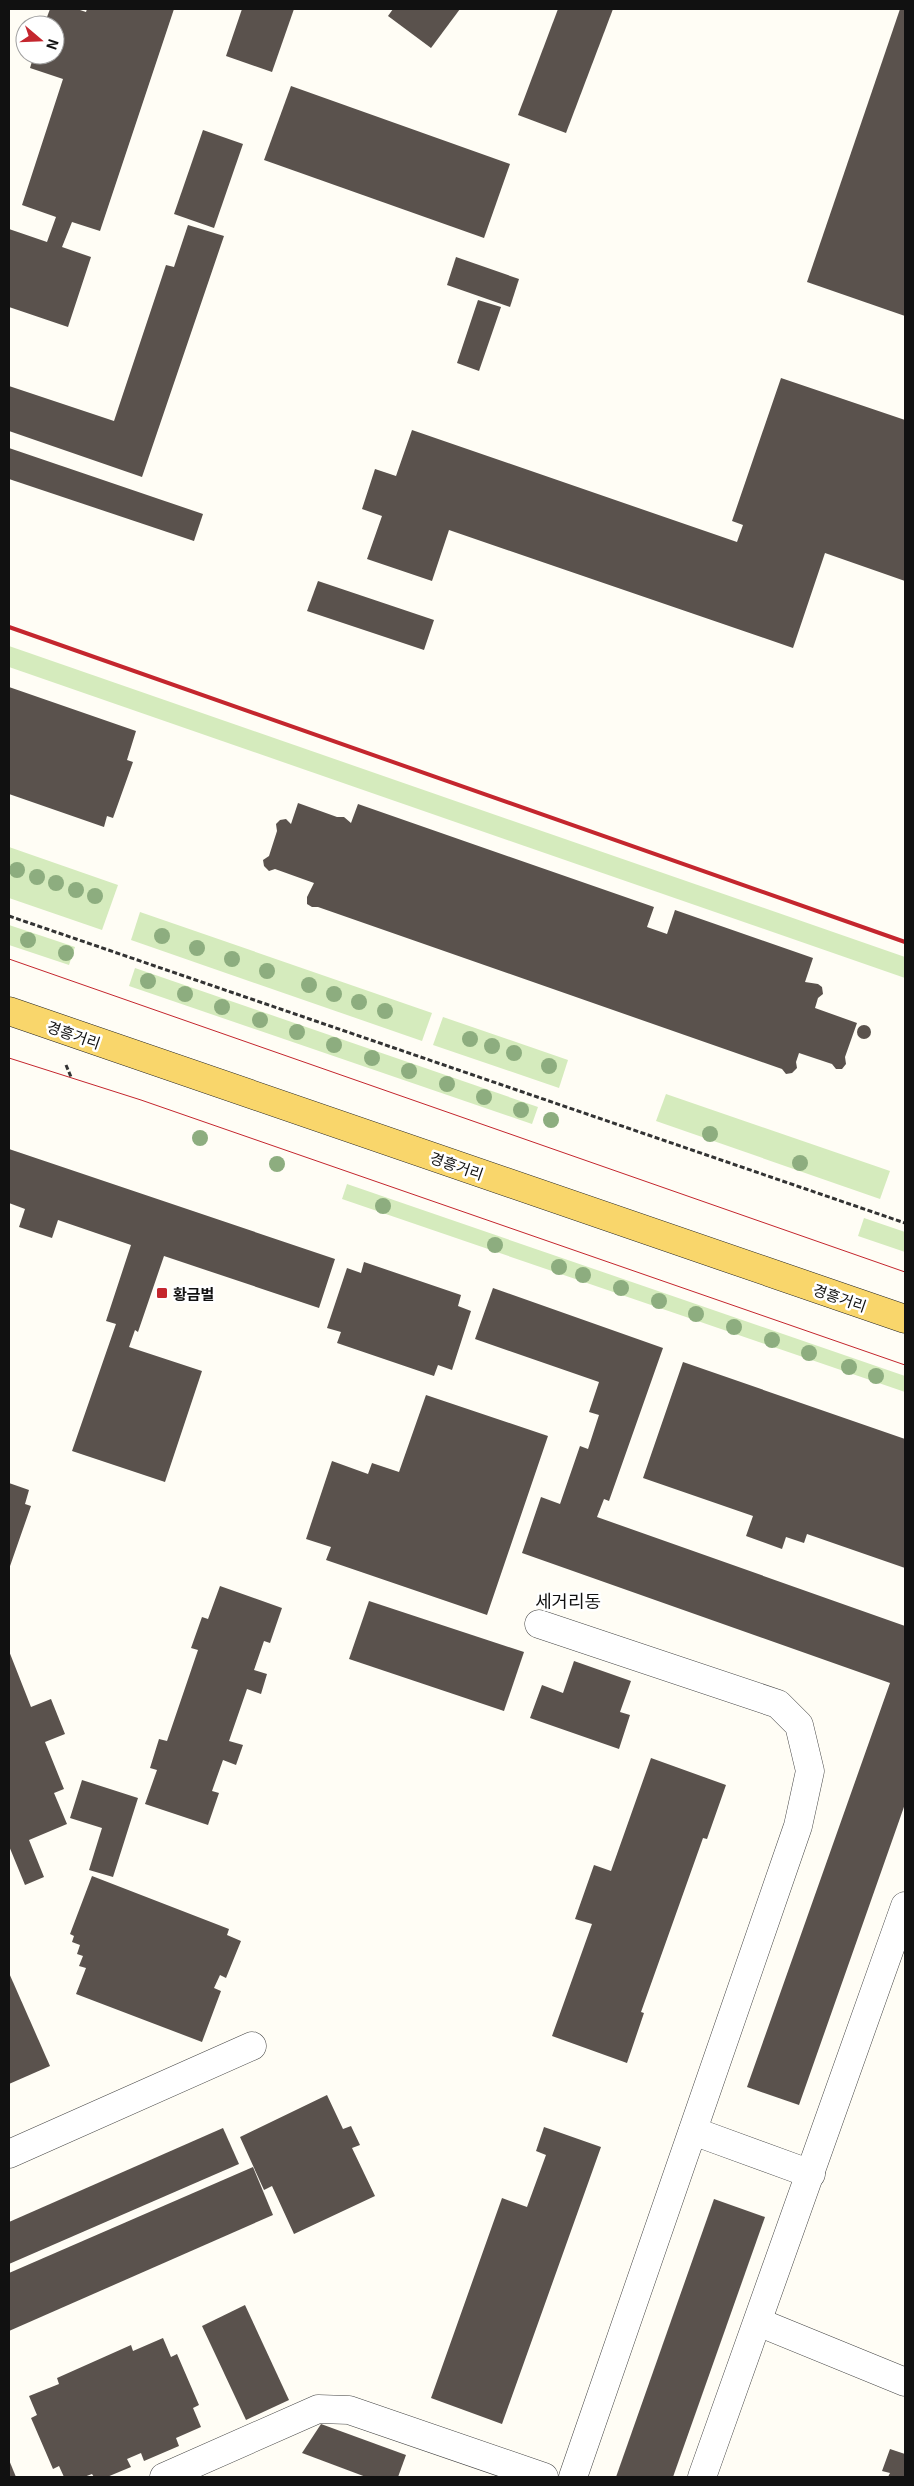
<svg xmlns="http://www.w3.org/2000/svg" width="914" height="2486" font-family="Georgia,'Noto Sans KR',serif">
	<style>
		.green { fill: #d5ebbd }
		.building { fill: #5a524d }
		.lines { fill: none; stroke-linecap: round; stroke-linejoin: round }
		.minor-casing { stroke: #444; stroke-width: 29 }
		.tertiary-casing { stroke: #444; stroke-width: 29 }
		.primary-casing { stroke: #222; stroke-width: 29 }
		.path { stroke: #333; stroke-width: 3; stroke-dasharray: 5 2.5; stroke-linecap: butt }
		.minor { stroke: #fff; stroke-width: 28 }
		.tertiary { stroke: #fff; stroke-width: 28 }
		.primary { stroke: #f9d66b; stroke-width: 28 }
		.tram { stroke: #c4262e; stroke-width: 1 }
		.rail { stroke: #c4262e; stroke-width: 4 }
		.tree { fill: #8dad7f }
		.poi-dot { fill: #c4262e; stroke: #fff; stroke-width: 2 }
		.labels { text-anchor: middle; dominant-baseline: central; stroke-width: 5; stroke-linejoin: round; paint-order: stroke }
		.street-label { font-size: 15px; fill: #111; stroke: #fff }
		.poi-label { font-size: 15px; font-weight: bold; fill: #111; stroke: #fff; text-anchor: start }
		.quarter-label { font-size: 18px; fill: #111; stroke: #fff }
	</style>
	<rect width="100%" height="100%" fill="#fffdf5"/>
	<g class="green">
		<polygon points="9,646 905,957 905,978 9,667"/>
		<polygon points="9,847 118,885 102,930 9,898"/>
		<polygon points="140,912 432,1013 422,1041 131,940"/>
		<polygon points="9,925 75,947 69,965 9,945"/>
		<polygon points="135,968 538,1107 532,1124 129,986"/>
		<polygon points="443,1017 568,1060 559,1088 433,1045"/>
		<polygon points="666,1094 890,1171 880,1199 656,1121"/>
		<polygon points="347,1184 905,1376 905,1392 342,1199"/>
		<polygon points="864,1218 905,1232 905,1252 858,1236"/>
	</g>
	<g class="building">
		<polygon points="50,9 77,9 86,12 87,9 174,9 100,231 72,222 62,247 91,257 68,327 9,307 9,229 47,242 56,217 22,205 63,79 30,68 34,55 55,55 55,25 44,25"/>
		<polygon points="242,9 294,9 272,72 226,56"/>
		<polygon points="393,9 460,9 431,48 388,16"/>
		<polygon points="558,9 613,9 566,133 518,115"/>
		<polygon points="900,9 905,9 905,316 807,282"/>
		<polygon points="291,86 510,164 484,238 264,160"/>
		<polygon points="203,130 243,144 214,228 174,214"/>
		<polygon points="188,225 224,236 142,477 9,431 9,386 114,421 166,265 174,267"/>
		<polygon points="456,257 519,279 510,307 447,285"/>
		<polygon points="478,300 501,307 479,371 457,363"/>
		<polygon points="781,378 905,420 905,581 825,553 793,648 449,530 432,581 367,559 382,516 362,509 375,469 396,476 412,430 737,542 743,525 732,521"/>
		<polygon points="9,448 203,514 194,541 9,479"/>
		<polygon points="318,581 434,620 424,650 307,611"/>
		<polygon points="9,687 136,731 127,760 133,762 113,818 107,816 104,827 9,794"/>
		<polygon points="298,803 337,817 344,817 351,823 358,804 654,907 647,927 667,934 675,910 813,958 805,982 818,984 822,987 823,994 818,998 815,1008 857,1023 845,1057 846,1064 842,1069 836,1069 832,1064 799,1053 796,1062 797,1068 792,1073 786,1074 782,1069 318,907 312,907 307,904 307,897 314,883 275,869 269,871 264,866 263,860 269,856 277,831 276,824 280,820 286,819 291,824"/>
		<circle cx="864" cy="1032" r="7"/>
		<polygon points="9,1149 335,1259 319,1308 164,1256 138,1332 135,1330 129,1347 202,1371 165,1482 72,1451 116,1324 106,1321 131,1245 58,1220 52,1238 19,1227 25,1209 9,1203"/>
		<polygon points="364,1262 461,1295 458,1306 471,1311 452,1370 438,1365 434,1376 337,1343 341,1332 327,1328 347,1268 361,1273"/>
		<polygon points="493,1288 663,1348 609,1501 604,1499 597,1517 905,1626 905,1804 799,2105 747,2087 890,1683 522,1553 541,1497 560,1504 580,1446 588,1449 599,1415 589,1412 599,1382 475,1339"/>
		<polygon points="683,1362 905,1439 905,1568 807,1534 804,1543 786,1537 782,1549 746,1536 753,1516 643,1478"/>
		<polygon points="426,1395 548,1436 487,1615 326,1560 331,1547 306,1539 332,1461 368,1474 372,1463 399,1472"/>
		<polygon points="9,1483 29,1490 25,1504 31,1506 9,1569"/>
		<polygon points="220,1586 282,1608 270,1643 264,1641 254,1670 267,1674 261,1694 247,1689 229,1741 243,1745 236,1765 223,1760 212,1791 219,1793 208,1825 145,1804 157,1770 150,1768 159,1739 167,1741 198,1650 191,1648 202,1617 208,1619"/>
		<polygon points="369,1601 524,1652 504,1711 349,1659"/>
		<polygon points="9,1651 31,1707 51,1699 65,1734 45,1742 64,1789 54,1793 67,1824 29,1840 44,1877 25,1885 9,1846"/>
		<polygon points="574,1661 631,1681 620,1712 630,1715 619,1749 530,1718 542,1685 563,1693"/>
		<polygon points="651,1758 726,1785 707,1839 703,1838 641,2012 644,2013 627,2063 552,2036 592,1924 575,1919 594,1865 611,1871"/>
		<polygon points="82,1780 138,1798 113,1877 89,1870 102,1828 70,1818"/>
		<polygon points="92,1876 229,1929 227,1935 241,1941 226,1978 220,1975 214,1988 221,1991 202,2042 76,1994 86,1968 79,1966 83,1956 77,1954 80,1945 72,1942 74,1936 70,1934"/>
		<polygon points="9,1973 50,2066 9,2084"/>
		<polygon points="327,2095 343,2129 351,2126 360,2145 352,2148 375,2196 294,2234 272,2186 264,2190 240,2137"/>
		<polygon points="544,2127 601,2147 502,2424 431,2398 502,2198 527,2207 546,2155 536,2151"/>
		<polygon points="223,2128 239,2164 9,2264 9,2222"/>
		<polygon points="253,2167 273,2215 9,2331 9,2273"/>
		<polygon points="714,2199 765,2217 673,2477 616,2477"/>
		<polygon points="245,2305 289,2400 246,2420 202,2326"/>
		<polygon points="163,2338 171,2357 177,2354 199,2405 193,2408 201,2427 176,2438 179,2446 144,2461 141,2453 127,2459 131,2467 107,2477 94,2477 92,2474 84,2477 64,2477 59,2466 53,2469 31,2418 37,2415 29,2396 59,2384 57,2378 131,2345 133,2351"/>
		<polygon points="321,2424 406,2455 398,2477 366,2477 302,2453"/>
		<polygon points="890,2449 905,2454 905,2477 888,2477 890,2473 882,2471"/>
		<polygon points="9,2460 16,2477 9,2477"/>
	</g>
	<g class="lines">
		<defs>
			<g id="minor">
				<polyline points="539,1624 778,1704 799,1725 810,1771 798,1826 573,2477"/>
				<polyline points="693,2131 811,2174"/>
				<polyline points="9,2154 252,2046"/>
				<polyline points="758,2322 905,2382"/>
				<polyline points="164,2477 318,2409 349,2410 544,2477"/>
			</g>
			<polyline id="tertiary" points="702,2477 905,1906"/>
			<polyline id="primary" points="9,1011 905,1319"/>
		</defs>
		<use href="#minor" class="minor-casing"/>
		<use href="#tertiary" class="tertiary-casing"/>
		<use href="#primary" class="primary-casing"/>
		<g class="path">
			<polyline points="9,916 905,1223"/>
			<polyline points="66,1065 71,1077"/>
		</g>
		<use href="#minor" class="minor"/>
		<use href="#tertiary" class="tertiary"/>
		<use href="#primary" class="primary"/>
		<g class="tram">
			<polyline points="9,959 905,1272"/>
			<polyline points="9,1058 141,1100 905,1365"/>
		</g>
		<polyline class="rail" points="9,627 905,942"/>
	</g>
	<g class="tree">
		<circle cx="17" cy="870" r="8"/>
		<circle cx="37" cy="877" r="8"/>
		<circle cx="56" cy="883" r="8"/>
		<circle cx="76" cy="890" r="8"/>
		<circle cx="95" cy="896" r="8"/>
		<circle cx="162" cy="936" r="8"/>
		<circle cx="28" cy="940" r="8"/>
		<circle cx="197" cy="948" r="8"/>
		<circle cx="66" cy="953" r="8"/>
		<circle cx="232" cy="959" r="8"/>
		<circle cx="267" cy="971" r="8"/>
		<circle cx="148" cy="981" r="8"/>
		<circle cx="309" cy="985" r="8"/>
		<circle cx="185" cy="994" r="8"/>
		<circle cx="334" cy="994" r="8"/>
		<circle cx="359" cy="1002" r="8"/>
		<circle cx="222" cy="1007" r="8"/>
		<circle cx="385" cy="1011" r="8"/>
		<circle cx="260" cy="1020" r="8"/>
		<circle cx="297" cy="1032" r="8"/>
		<circle cx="470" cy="1039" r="8"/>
		<circle cx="334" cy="1045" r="8"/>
		<circle cx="492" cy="1046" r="8"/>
		<circle cx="514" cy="1053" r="8"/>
		<circle cx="372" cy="1058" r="8"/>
		<circle cx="549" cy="1066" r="8"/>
		<circle cx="409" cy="1071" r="8"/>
		<circle cx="447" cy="1084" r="8"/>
		<circle cx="484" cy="1097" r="8"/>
		<circle cx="521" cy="1110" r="8"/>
		<circle cx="551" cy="1120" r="8"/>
		<circle cx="710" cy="1134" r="8"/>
		<circle cx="200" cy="1138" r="8"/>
		<circle cx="800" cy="1163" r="8"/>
		<circle cx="277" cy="1164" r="8"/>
		<circle cx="383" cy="1206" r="8"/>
		<circle cx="495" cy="1245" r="8"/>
		<circle cx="559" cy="1267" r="8"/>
		<circle cx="583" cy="1275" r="8"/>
		<circle cx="621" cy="1288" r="8"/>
		<circle cx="659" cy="1301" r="8"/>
		<circle cx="696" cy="1314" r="8"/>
		<circle cx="734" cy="1327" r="8"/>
		<circle cx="772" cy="1340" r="8"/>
		<circle cx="809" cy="1353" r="8"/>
		<circle cx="849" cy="1367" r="8"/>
		<circle cx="876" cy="1376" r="8"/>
	</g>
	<rect class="poi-dot" x="156" y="1287" width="12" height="12" rx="2.5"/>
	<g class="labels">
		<g class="street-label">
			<text transform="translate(74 1034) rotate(19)">경흥거리</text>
			<text transform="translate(457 1165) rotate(19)">경흥거리</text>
			<text transform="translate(840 1297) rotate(19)">경흥거리</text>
		</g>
		<g class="poi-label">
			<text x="173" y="1293">황금벌</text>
		</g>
		<g class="quarter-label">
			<text x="568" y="1600">세거리동</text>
		</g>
	</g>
	<rect width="914" height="2486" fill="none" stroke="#111111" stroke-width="20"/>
	<g transform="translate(40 40) rotate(109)"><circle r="24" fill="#ffffff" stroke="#a0a0a0"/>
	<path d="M0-4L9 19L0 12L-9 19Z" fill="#c4262e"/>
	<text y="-8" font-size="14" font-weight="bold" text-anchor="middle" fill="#111111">N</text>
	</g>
</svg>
